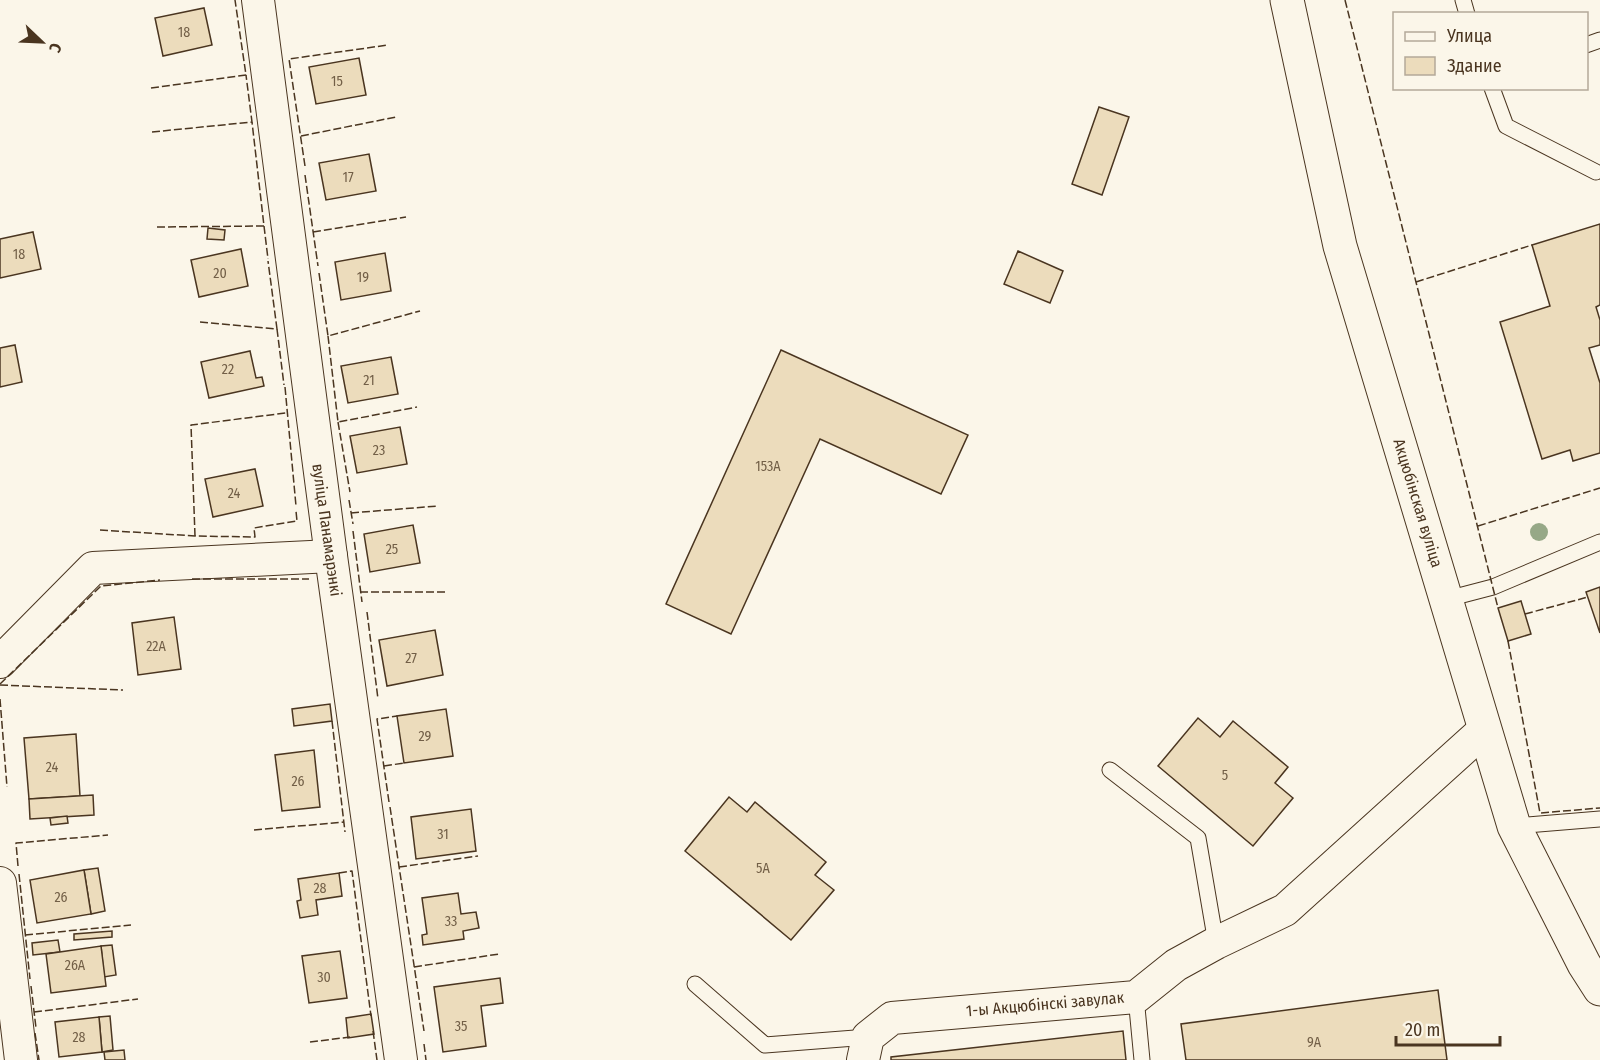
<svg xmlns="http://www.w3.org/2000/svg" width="1600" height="1060" font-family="'Fira Sans Condensed',sans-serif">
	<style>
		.building { fill: #ecdcbc; stroke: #4a3520; stroke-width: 1.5 }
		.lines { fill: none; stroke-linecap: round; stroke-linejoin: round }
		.service-casing { stroke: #4a3520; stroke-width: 17 }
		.minor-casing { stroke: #4a3520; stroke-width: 34 }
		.tertiary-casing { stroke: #4a3520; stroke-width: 35 }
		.service { stroke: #fbf6e9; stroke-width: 15 }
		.minor { stroke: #fbf6e9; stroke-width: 32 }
		.tertiary { stroke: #fbf6e9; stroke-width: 33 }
		.fence { stroke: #4a3520; stroke-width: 1.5; stroke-dasharray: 8 3; stroke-linecap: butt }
		.tree { fill: #96a887 }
		.labels { text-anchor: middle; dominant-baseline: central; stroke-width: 4.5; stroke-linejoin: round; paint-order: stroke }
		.number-label { font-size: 14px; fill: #725f47 }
		.street-label { font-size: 16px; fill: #4a3520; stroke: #fbf6e9 }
	</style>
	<rect width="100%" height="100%" fill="#fbf6e9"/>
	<g class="building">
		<polygon points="204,8 212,45 163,56 155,18"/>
		<polygon points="359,58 366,95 316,104 309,67"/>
		<polygon points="1099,107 1129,117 1102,195 1072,184"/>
		<polygon points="369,154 376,191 326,200 319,163"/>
		<polygon points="1600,224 1600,305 1596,307 1600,320 1600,345 1589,348 1600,383 1600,453 1573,461 1570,450 1542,459 1500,322 1550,306 1532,245"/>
		<polygon points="208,228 225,230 224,240 207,239"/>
		<polygon points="33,232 41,269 0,278 0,239"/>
		<polygon points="241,249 248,286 199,297 191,260"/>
		<polygon points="1018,251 1063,271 1050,303 1004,284"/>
		<polygon points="385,253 391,291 341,300 335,262"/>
		<polygon points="15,345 22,382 0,387 0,348"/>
		<polygon points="781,350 968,435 941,494 820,439 731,634 666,604"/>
		<polygon points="250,351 256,378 262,377 264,386 209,398 201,362"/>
		<polygon points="391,357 398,394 348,403 341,366"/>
		<polygon points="400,427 407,464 357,473 350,436"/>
		<polygon points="255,469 263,506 213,517 205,479"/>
		<polygon points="413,525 420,563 370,572 364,534"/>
		<polygon points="1600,587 1600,633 1586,592"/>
		<polygon points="1521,601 1531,634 1508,641 1498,608"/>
		<polygon points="174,617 181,669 138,675 132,623"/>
		<polygon points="435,630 443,675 387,686 379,640"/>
		<polygon points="330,704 332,721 294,726 292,709"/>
		<polygon points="446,709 453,756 404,763 397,716"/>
		<polygon points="1198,718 1220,737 1233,721 1288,767 1275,783 1293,798 1253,846 1158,766"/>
		<polygon points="76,734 80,796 29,799 24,738"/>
		<polygon points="314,750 320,807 282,811 275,755"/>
		<polygon points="93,795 94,815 30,819 29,799"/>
		<polygon points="729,797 747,812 755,802 826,862 815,875 834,890 791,940 685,851"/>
		<polygon points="471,809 476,851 416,859 411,817"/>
		<polygon points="67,816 68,823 51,825 50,818"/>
		<polygon points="98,868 105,911 91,914 84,870"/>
		<polygon points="84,870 91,914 37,923 30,880"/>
		<polygon points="339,873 342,896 316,900 318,915 300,918 297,901 301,900 298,879"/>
		<polygon points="458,893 461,914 476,912 479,928 463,931 464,939 423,945 422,935 427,934 422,898"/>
		<polygon points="112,931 112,937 74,940 74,934"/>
		<polygon points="58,940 60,952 33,955 32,943"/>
		<polygon points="112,945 116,975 104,977 101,946"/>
		<polygon points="101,946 106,986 51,993 46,954"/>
		<polygon points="340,951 347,998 309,1003 302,956"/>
		<polygon points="500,978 503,1003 481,1006 486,1046 443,1052 434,987"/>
		<polygon points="1438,990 1447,1060 1186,1060 1181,1024"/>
		<polygon points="371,1014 374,1034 348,1038 346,1018"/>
		<polygon points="110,1016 113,1050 102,1052 99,1017"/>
		<polygon points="99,1017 102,1052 59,1057 55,1022"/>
		<polygon points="1123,1031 1126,1060 891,1060 891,1057"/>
		<polygon points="124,1050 125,1060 105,1060 104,1052"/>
	</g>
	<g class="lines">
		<defs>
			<g id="service">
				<polyline points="1463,0 1467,14"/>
				<polyline points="1586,45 1600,40"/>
				<polyline points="1492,88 1506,126 1596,172"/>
				<polyline points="1447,599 1493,587 1600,542"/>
				<polyline points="1110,770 1198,838 1216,943"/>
				<polyline points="1514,826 1600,819"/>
				<polyline points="695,984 765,1045 868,1037"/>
				<polyline points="1136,997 1142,1060"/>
			</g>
			<g id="minor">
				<polyline points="258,0 331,556 401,1060"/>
				<polyline points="0,662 93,568 331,556"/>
				<polyline points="0,883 21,1060"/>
				<polyline points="863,1060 868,1037 892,1018 1136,997 1176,965 1216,943 1285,910 1484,730"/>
			</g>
			<polyline id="tertiary" points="1287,0 1340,246 1514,826 1584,964 1600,989"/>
		</defs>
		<use href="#service" class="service-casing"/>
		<use href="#minor" class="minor-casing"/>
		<use href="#tertiary" class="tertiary-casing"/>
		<use href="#service" class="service"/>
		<use href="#minor" class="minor"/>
		<use href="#tertiary" class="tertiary"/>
		<g class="fence">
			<polyline points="1345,0 1498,608"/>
			<polyline points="151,88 246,75 235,0"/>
			<polyline points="152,132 252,122 246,75"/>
			<polyline points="301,136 396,117"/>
			<polyline points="305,166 289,59 388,45"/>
			<polyline points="305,175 318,266"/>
			<polyline points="264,226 268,259"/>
			<polyline points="157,227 264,226 252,122"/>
			<polyline points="313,232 406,217"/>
			<polyline points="319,273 328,336 420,311"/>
			<polyline points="1416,282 1532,245"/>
			<polyline points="200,322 277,329 268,261"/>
			<polyline points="277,329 284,385"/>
			<polyline points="328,336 338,422 417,407"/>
			<polyline points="285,387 296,506"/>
			<polyline points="338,422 350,492"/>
			<polyline points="349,500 353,524"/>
			<polyline points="351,513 438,506"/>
			<polyline points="1478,526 1600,488"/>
			<polyline points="100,530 195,536 255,537 254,528 297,521 296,511"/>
			<polyline points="353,531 362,602"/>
			<polyline points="195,536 191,425 286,413"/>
			<polyline points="192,579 309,579"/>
			<polyline points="360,592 448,592"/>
			<polyline points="367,612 378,699"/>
			<polyline points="1525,614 1588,597"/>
			<polyline points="1508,641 1540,813 1600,808"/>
			<polyline points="0,684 101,586 160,580"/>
			<polyline points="0,685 123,690"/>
			<polyline points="0,699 7,787"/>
			<polyline points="332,721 345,832"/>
			<polyline points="384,766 404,763"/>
			<polyline points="389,802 377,719 397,716"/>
			<polyline points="390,807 424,1031"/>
			<polyline points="254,830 344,822"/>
			<polyline points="18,866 16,843 108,835"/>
			<polyline points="399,867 478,856"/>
			<polyline points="339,873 352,871 371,1016"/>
			<polyline points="19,874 30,979"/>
			<polyline points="25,935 131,925"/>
			<polyline points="414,967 499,954"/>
			<polyline points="31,986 36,1028"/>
			<polyline points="34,1012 138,999"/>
			<polyline points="373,1031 377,1060"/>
			<polyline points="35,1033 39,1060"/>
			<polyline points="310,1042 350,1037"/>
			<polyline points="424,1044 426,1060"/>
		</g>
	</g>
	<circle class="tree" cx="1539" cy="532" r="9"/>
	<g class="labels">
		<g class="number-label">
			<text x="184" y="32">18</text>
			<text x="337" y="81">15</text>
			<text x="348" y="177">17</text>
			<text x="19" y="254">18</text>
			<text x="220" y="273">20</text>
			<text x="363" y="277">19</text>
			<text x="228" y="369">22</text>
			<text x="369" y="380">21</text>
			<text x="379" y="450">23</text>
			<text x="768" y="466">153А</text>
			<text x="234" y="493">24</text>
			<text x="392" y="549">25</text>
			<text x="156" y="646">22А</text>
			<text x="411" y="658">27</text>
			<text x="425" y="736">29</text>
			<text x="52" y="767">24</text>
			<text x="1225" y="775">5</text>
			<text x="298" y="781">26</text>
			<text x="443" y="834">31</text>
			<text x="763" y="868">5А</text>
			<text x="320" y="888">28</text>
			<text x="61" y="897">26</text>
			<text x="451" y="921">33</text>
			<text x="75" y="965">26А</text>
			<text x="324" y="977">30</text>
			<text x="461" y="1026">35</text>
			<text x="79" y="1037">28</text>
			<text x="1314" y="1042">9А</text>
		</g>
		<g class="street-label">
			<text transform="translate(1418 503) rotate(73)">Акцюбінская вуліца</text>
			<text transform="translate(327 530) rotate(82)">вуліца Панамарэнкі</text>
			<text transform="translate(1045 1004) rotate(-5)">1-ы Акцюбінскі завулак</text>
		</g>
	</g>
	<rect x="1393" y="12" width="195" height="78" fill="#fbf6e9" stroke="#b4a999" stroke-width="1.5"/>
	<rect x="1405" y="32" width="30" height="9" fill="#fbf6e9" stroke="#b4a999" stroke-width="1.5"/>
	<text x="1447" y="42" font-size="18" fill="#4a3520">Улица</text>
	<rect x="1405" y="57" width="30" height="18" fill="#ecdcbc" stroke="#b4a999" stroke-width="1.5"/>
	<text x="1447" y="72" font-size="18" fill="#4a3520">Здание</text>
	<g transform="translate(42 42) rotate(113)" stroke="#fbf6e9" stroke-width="4.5" paint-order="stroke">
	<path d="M0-4.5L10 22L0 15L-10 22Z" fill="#4a3520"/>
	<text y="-9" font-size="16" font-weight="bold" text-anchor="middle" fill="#4a3520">С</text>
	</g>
	<path d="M1396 1036v9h104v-9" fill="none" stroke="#4a3520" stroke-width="3"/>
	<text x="1405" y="1036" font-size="18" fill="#4a3520" stroke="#fbf6e9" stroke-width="4.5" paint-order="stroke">20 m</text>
</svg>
